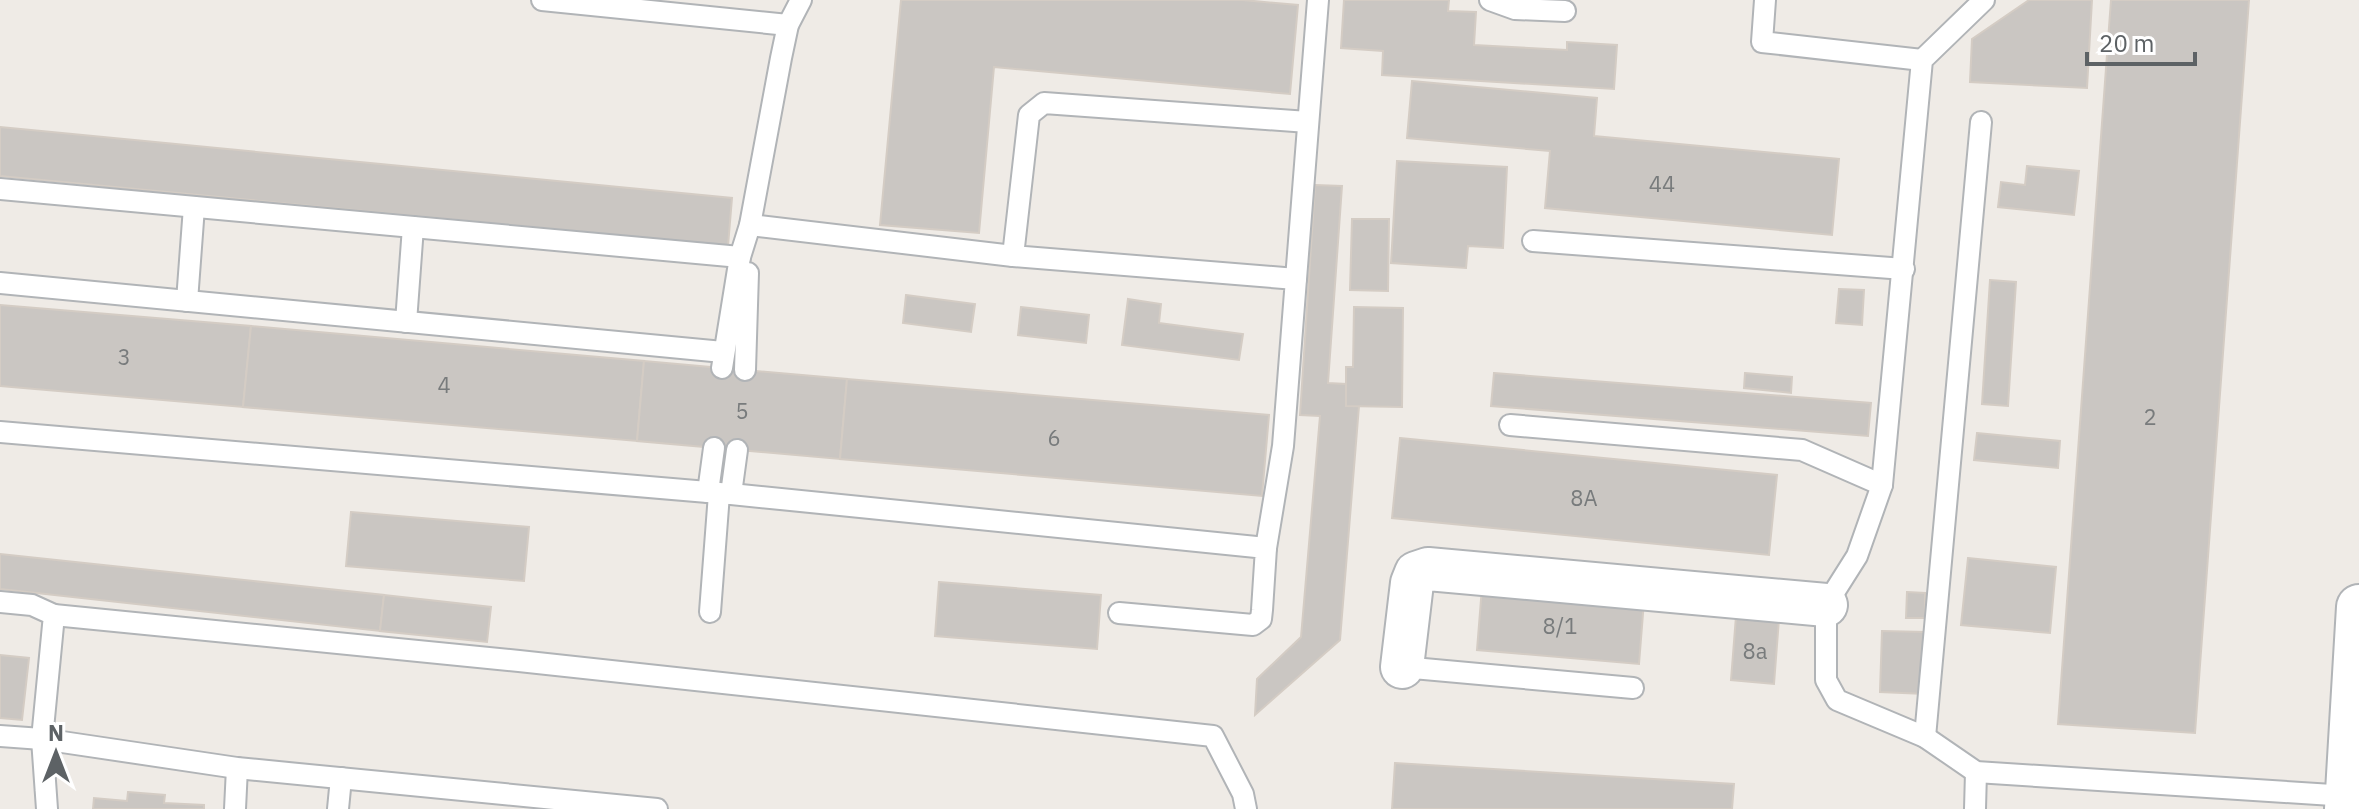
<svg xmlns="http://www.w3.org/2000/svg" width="2359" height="809" font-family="'IBM Plex Sans',sans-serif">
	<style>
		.building { fill: #cac6c2; stroke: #d4ccc4; stroke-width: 2 }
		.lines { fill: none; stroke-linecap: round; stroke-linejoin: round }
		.service-casing { stroke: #b1b4b7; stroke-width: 24 }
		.minor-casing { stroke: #b1b4b7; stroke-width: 46 }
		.tertiary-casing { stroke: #b1b4b7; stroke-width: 48 }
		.service { stroke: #fff; stroke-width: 20 }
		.minor { stroke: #fff; stroke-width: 42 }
		.tertiary { stroke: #fff; stroke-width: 44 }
		.labels { text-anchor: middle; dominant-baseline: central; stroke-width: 7; stroke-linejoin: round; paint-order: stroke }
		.number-label { font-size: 22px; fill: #787b7c }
	</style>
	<rect width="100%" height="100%" fill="#efebe6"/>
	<g class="building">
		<polygon points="901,0 1243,0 1298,5 1290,94 994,67 979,233 880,225"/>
		<polygon points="1344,0 1449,0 1448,11 1476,12 1474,45 1567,50 1567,42 1617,45 1614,89 1382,75 1383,51 1341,48"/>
		<polygon points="2029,0 2092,0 2087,88 1970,82 1972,39"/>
		<polygon points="2111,0 2249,0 2195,733 2058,724"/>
		<polygon points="1412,81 1597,98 1594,136 1839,159 1832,235 1545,208 1550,151 1407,138"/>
		<polygon points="0,127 732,198 728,246 0,176"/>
		<polygon points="1397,161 1507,167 1503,248 1468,246 1466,268 1391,263"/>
		<polygon points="2027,166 2079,171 2074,215 1998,207 2001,182 2025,185"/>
		<polygon points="1315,185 1342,186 1328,383 1346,384 1346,406 1359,406 1340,640 1255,715 1257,679 1301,637 1320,416 1300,415"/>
		<polygon points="1352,219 1389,219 1388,291 1350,290"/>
		<polygon points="1990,280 2016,282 2008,406 1982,404"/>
		<polygon points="1839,289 1864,290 1862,325 1836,323"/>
		<polygon points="906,295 975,304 971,332 903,323"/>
		<polygon points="1128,299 1161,304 1159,323 1243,334 1239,360 1122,345"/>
		<polygon points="0,305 251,326 243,407 0,386"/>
		<polygon points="1021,307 1089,315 1086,343 1018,335"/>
		<polygon points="1354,307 1403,308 1402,407 1346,406 1346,367 1353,367"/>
		<polygon points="251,326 644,361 637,441 243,407"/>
		<polygon points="644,361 847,379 840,459 637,441"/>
		<polygon points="1494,373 1871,403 1868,436 1491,406"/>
		<polygon points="1745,373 1792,377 1791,393 1744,388"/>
		<polygon points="847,379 1269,415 1262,496 840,459"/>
		<polygon points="1977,433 2060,441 2058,468 1974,460"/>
		<polygon points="1400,438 1777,475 1769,555 1392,518"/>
		<polygon points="351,512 529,527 524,581 346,566"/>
		<polygon points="0,554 384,595 380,631 0,589"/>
		<polygon points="1968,558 2056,567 2050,633 1961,625"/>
		<polygon points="939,582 1101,595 1097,649 935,636"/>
		<polygon points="1482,587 1644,601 1639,664 1477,650"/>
		<polygon points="1907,592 1925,593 1925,618 1906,618"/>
		<polygon points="384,595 491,607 487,642 380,631"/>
		<polygon points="1736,616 1779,619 1774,684 1731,680"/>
		<polygon points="1882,631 1926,632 1925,694 1880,692"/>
		<polygon points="0,655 29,658 22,720 0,718"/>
		<polygon points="1395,763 1734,784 1732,809 1392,809"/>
		<polygon points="128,792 165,795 164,803 204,805 204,809 93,809 94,798 127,801"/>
	</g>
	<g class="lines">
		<defs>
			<g id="service">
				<polyline points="542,0 788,25"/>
				<polyline points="1490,0 1515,9 1565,11"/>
				<polyline points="1765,0 1762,42 1922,60"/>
				<polyline points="1984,0 1922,60 1882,485 1857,556 1826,605 1826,680 1837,700 1925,737 1976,772 2348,796"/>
				<polyline points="0,189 740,257"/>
				<polyline points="750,225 1013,256"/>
				<polyline points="1533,241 1904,269"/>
				<polyline points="1296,279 1318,0"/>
				<polyline points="0,283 723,352"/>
				<polyline points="187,301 194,207"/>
				<polyline points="406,322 413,227"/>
				<polyline points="722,368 740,257 750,225 781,58 788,25 801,0"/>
				<polyline points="745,370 748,273"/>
				<polyline points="1510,425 1802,450 1882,485"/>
				<polyline points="0,432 731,494 1266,548 1262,610 1261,619 1253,625 1119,613"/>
				<polyline points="708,492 714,448"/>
				<polyline points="731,494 737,450"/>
				<polyline points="1266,548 1283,446 1296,279 1013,256 1029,115 1044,103 1308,122"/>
				<polyline points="0,602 32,605 54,615 42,739 47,809"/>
				<polyline points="710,612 719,494"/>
				<polyline points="54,615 519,661 1213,736 1243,794 1246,809"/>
				<polyline points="1402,667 1633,688"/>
				<polyline points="0,736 42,739 237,768 657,809"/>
				<polyline points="1925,737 1981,122"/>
				<polyline points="235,809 237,768"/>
				<polyline points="338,809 341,778"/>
				<polyline points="1975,809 1976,772"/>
			</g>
			<polyline id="minor" points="1402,667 1412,583 1416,573 1428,569 1826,605"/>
			<polyline id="tertiary" points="2347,809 2359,607"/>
		</defs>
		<use href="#service" class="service-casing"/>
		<use href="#minor" class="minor-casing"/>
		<use href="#tertiary" class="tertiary-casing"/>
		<use href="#service" class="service"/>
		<use href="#minor" class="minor"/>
		<use href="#tertiary" class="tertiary"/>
	</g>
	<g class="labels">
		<g class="number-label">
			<text x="1662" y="183">44</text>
			<text x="124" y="356">3</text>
			<text x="444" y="384">4</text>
			<text x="742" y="410">5</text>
			<text x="2150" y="416">2</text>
			<text x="1054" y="437">6</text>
			<text x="1584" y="497">8А</text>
			<text x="1560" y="625">8/1</text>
			<text x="1755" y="650">8a</text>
		</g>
	</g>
	<g transform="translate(56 753)" stroke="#ffffff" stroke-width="6" paint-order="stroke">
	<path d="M0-6L14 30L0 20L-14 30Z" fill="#5d6265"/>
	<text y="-12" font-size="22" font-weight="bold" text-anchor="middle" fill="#5d6265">N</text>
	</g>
	<path d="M2087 52v12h108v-12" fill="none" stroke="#5d6265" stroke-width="4"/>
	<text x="2099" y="52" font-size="24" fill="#5d6265" stroke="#ffffff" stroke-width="6" paint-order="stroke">20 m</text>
</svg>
